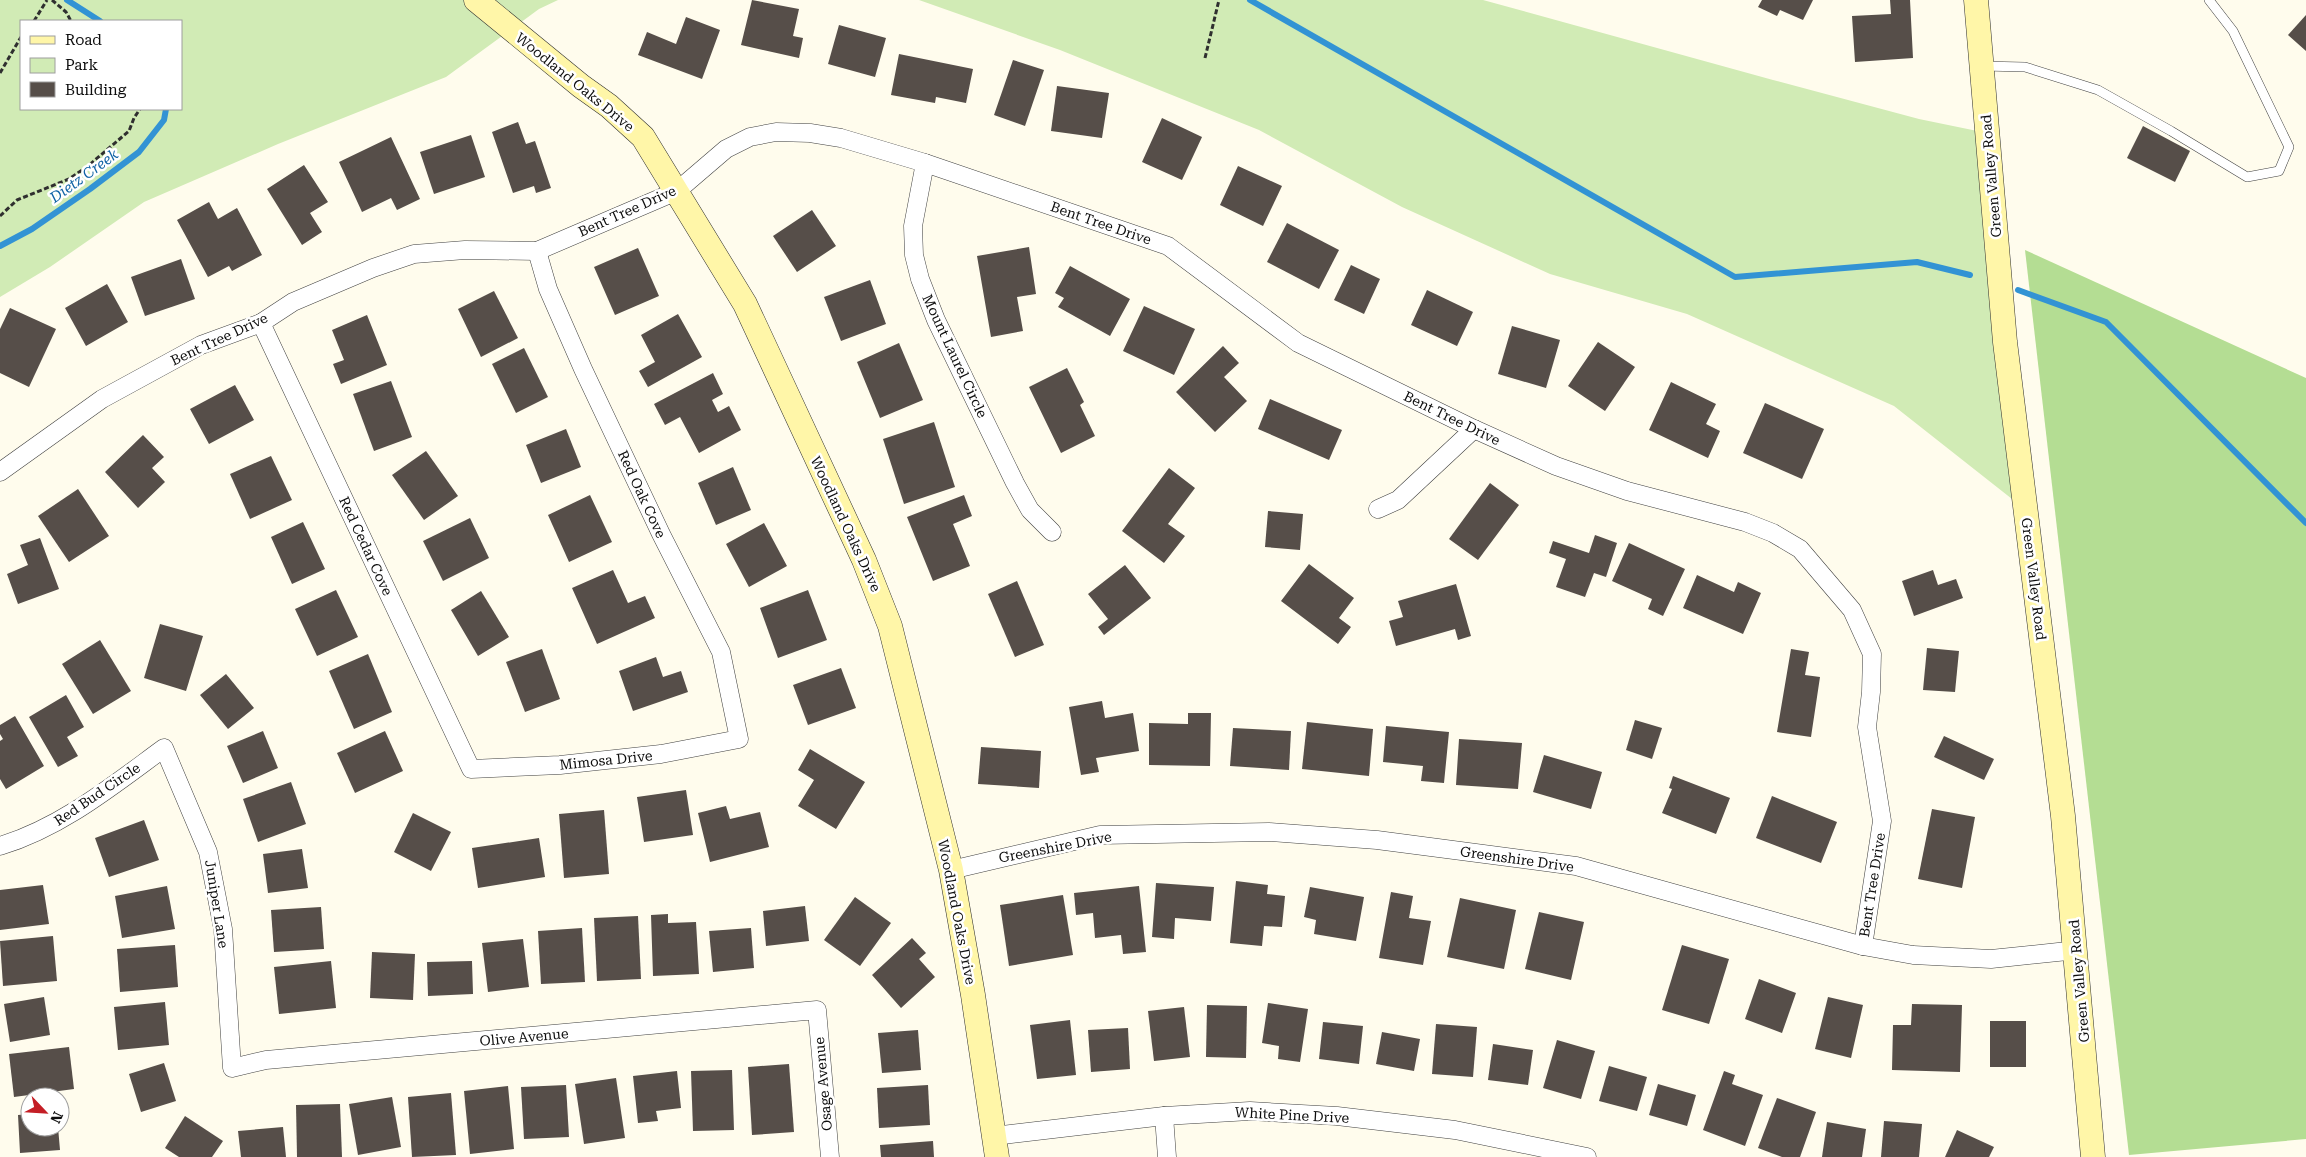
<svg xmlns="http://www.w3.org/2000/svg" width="2306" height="1157" font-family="'Roboto Serif',serif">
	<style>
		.green { fill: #d1ebb5; fill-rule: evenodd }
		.forest { fill: #b4dd93 }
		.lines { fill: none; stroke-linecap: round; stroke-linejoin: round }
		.stream { stroke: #3293d4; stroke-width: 6 }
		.building { fill: #564e49 }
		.lane-casing { stroke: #404040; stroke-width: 10 }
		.street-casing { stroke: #404040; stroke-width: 19 }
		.secondary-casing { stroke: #2f2f2f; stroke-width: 25 }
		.path { stroke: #2f2f2f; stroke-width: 3; stroke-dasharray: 5 2.5; stroke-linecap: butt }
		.lane { stroke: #fff; stroke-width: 9 }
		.street { stroke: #fff; stroke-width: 18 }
		.secondary { stroke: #fff6a8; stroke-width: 24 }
		.labels { text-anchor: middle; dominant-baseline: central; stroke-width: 5; stroke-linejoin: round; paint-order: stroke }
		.street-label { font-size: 14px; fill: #0d0d0d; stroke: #fff }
		.water-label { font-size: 15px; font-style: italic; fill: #1063a5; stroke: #fff }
	</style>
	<rect width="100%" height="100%" fill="#fffced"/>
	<g class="green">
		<path d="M0 0H558L539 9 446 77 278 144 144 202 50 267 0 297ZM21 21H181V109H21Z"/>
		<polygon points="919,0 1483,0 1773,80 1919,119 1987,133 2026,510 1894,406 1687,314 1550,274 1402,207 1259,130 1060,50"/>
	</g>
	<polygon class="forest" points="2025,250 2306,378 2306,1139 2129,1155"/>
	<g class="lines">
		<g class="stream">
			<polyline points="67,0 100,21"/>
			<polyline points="1250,0 1735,277 1917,262 1970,275"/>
			<polyline points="0,246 32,229 90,189 139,152 164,120 166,109"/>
			<polyline points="2018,290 2106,322 2306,523"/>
		</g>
	</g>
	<g class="building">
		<polygon points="752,0 799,9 793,36 803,38 799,58 741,45"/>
		<polygon points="1762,0 1813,0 1803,20 1780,10 1777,16 1758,7"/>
		<polygon points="1890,0 1910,0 1913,58 1855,62 1852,16 1891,14"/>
		<polygon points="2306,15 2306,51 2288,35"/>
		<polygon points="686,17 720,30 702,79 638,55 647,32 676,44"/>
		<polygon points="839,25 886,38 875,77 828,64"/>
		<polygon points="899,54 973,69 966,103 936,97 935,103 891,95"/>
		<polygon points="1013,60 1044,70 1025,126 994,115"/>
		<polygon points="1057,86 1109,93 1102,138 1051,131"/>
		<polygon points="1162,118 1202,137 1182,180 1142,162"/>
		<polygon points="518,122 526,144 535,141 551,188 536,193 534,186 513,193 492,132"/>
		<polygon points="2143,126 2190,151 2175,182 2127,158"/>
		<polygon points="471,135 485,177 434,194 420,152"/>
		<polygon points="391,137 420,199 397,210 391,198 362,212 339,162"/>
		<polygon points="304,165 328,202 310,213 322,232 302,245 267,189"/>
		<polygon points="1238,166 1282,186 1263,226 1220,205"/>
		<polygon points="209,202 218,219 237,208 262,255 232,271 229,266 208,277 177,220"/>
		<polygon points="812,210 836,246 797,272 773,236"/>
		<polygon points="1287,223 1339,250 1319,289 1267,262"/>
		<polygon points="1029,247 1036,294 1017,297 1023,331 991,337 977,256"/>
		<polygon points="638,248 659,296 615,315 594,267"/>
		<polygon points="181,259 195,299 145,316 131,277"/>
		<polygon points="1351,265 1380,279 1364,314 1334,300"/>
		<polygon points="1070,266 1130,299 1110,336 1058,307 1064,298 1055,293"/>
		<polygon points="870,280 886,324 841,341 824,297"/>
		<polygon points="107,284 128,322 86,346 65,308"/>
		<polygon points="1427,290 1473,312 1457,346 1411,325"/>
		<polygon points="494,291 518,338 481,357 458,309"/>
		<polygon points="1144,306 1195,329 1174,375 1123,351"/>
		<polygon points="10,308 56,329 29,387 0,373 0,329"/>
		<polygon points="678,314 702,357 648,387 639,371 655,362 641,335"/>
		<polygon points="367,315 387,365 341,384 333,364 344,360 332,330"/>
		<polygon points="1512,326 1560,340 1546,388 1498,374"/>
		<polygon points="1598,342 1635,367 1605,411 1568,386"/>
		<polygon points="899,343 923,400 880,418 857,362"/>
		<polygon points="1223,346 1239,363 1224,377 1247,401 1215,432 1176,392"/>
		<polygon points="524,348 548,397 516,413 492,364"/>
		<polygon points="1067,368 1084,402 1080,405 1095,436 1061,453 1029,387"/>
		<polygon points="713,373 723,394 712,400 718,412 729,406 741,430 699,453 680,417 665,425 654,404"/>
		<polygon points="391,381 412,437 374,451 353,394"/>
		<polygon points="1671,382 1716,404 1706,424 1720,431 1708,458 1649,430"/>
		<polygon points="235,385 254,420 209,444 190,409"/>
		<polygon points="1270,399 1342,430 1329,460 1258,429"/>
		<polygon points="1765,403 1824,429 1802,479 1743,453"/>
		<polygon points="934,422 955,487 904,504 883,439"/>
		<polygon points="566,429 581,467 541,483 526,445"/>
		<polygon points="143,435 164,457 152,468 165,482 138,508 105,472"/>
		<polygon points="426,451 458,496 424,520 392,475"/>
		<polygon points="271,456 292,500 250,519 230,474"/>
		<polygon points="733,467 751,510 716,525 698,483"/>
		<polygon points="1169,468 1195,488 1168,524 1185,536 1164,563 1122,531"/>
		<polygon points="1490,483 1519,505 1478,560 1449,539"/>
		<polygon points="78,489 109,536 69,562 38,516"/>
		<polygon points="590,495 612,542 569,562 548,515"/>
		<polygon points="964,495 972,516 953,524 970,566 933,581 907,517"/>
		<polygon points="1268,511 1303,514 1300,550 1265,547"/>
		<polygon points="470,518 489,558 443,581 423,541"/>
		<polygon points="303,522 325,569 292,584 271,537"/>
		<polygon points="764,523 787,566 749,587 726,544"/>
		<polygon points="1595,535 1617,543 1606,577 1594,573 1585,597 1556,587 1566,559 1549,553 1553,541 1589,553"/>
		<polygon points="40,538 59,589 18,604 7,574 28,565 20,545"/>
		<polygon points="1629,543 1685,569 1663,616 1648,609 1652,599 1612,581"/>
		<polygon points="1309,564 1354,598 1339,618 1351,627 1338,644 1281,601"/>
		<polygon points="1125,565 1151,598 1104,635 1098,627 1108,619 1088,594"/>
		<polygon points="613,570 628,603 645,596 655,618 597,644 572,588"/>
		<polygon points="1933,570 1938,585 1956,579 1963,598 1914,616 1902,581"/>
		<polygon points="1697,575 1734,592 1738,582 1761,593 1743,634 1683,608"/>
		<polygon points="1017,581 1044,645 1015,657 988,594"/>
		<polygon points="1456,584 1471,636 1458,640 1455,629 1396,646 1389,621 1403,617 1398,601"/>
		<polygon points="336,590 358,637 317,656 295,609"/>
		<polygon points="808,590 827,640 778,658 760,608"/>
		<polygon points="481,591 509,637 478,656 451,610"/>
		<polygon points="160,624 203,636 186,691 144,678"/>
		<polygon points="100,640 131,691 93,714 62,664"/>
		<polygon points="1927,648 1959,651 1955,692 1923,690"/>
		<polygon points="542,649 560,699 525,712 506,662"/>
		<polygon points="1791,649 1809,652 1805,675 1820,677 1811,737 1777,732"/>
		<polygon points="368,654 392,712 354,729 329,671"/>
		<polygon points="656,657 663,677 681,671 688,692 633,711 619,671"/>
		<polygon points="841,668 856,708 808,725 793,685"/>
		<polygon points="226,674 254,708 228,729 200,695"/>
		<polygon points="66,695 84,727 67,737 78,756 58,767 29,717"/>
		<polygon points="1102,701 1105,718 1133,713 1139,751 1096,758 1099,772 1081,775 1069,707"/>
		<polygon points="1188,713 1211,713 1210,766 1149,765 1149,723 1188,724"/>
		<polygon points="15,716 44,766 6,789 0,779 0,741 3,739 0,734 0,725"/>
		<polygon points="1635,720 1662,728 1652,759 1626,750"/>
		<polygon points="1307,722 1373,729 1369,776 1302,769"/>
		<polygon points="1386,726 1449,732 1444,783 1421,781 1423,766 1383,762"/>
		<polygon points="1233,728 1291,731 1289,770 1230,766"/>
		<polygon points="263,731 278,768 243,783 227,746"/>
		<polygon points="385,731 403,771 355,793 337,753"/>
		<polygon points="1944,736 1994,759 1984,780 1934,757"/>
		<polygon points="1459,739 1522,743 1518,789 1456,785"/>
		<polygon points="981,747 1041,751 1039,788 978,784"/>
		<polygon points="810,749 865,782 836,829 798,806 814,780 798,770"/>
		<polygon points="1544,755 1602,772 1591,809 1533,792"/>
		<polygon points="1673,776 1730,798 1716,834 1662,813 1672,789 1669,788"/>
		<polygon points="291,782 306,824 258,842 243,799"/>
		<polygon points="686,790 693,835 644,842 637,797"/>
		<polygon points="1772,796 1837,822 1821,863 1756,838"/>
		<polygon points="726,806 730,819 760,812 769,847 710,862 698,813"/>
		<polygon points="1932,809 1975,817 1962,888 1918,879"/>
		<polygon points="604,810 609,874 564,878 559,814"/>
		<polygon points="413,813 451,832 431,871 394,852"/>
		<polygon points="144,820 159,860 109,877 95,838"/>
		<polygon points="539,838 545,877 478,888 472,848"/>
		<polygon points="302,849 308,888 268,893 263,854"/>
		<polygon points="1236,881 1268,885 1267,894 1285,896 1282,927 1264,926 1262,946 1230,943"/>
		<polygon points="1156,883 1214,887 1211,921 1175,918 1174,939 1152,937"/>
		<polygon points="43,885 49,924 0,930 0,890"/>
		<polygon points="167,886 175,929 122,938 115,896"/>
		<polygon points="1139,886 1146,952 1123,954 1121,935 1095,938 1093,913 1076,915 1074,893"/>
		<polygon points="1310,887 1364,897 1356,941 1314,934 1316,920 1304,917"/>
		<polygon points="1391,892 1413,896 1409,918 1431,921 1423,965 1379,958"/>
		<polygon points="1063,895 1073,955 1009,966 1000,905"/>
		<polygon points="855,897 891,923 860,966 824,940"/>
		<polygon points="1460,898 1516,910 1504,969 1447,957"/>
		<polygon points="805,906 809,941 766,946 763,911"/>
		<polygon points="321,907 324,949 274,952 271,910"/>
		<polygon points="1539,912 1584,922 1571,980 1525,969"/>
		<polygon points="668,914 668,923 696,922 699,974 653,976 651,915"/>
		<polygon points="638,916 641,979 597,981 594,918"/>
		<polygon points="582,928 585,982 541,984 538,931"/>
		<polygon points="751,928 754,968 713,972 709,931"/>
		<polygon points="53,936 57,981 3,986 0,941"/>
		<polygon points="912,938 926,953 919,959 935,977 901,1008 872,975"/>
		<polygon points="523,939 529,987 488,992 482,943"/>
		<polygon points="175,945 178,987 120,992 117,949"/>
		<polygon points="1682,945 1729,959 1709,1024 1662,1010"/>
		<polygon points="372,952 415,954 413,1000 370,998"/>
		<polygon points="331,961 336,1008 279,1014 274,967"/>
		<polygon points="472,961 473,994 428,996 427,962"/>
		<polygon points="1759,979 1796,993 1782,1033 1745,1019"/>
		<polygon points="44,997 50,1035 10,1042 4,1004"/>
		<polygon points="1828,997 1863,1005 1851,1058 1815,1049"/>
		<polygon points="165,1002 169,1045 118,1050 114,1007"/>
		<polygon points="1268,1003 1308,1009 1300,1062 1278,1059 1279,1046 1262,1043"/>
		<polygon points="1912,1004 1962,1005 1960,1072 1892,1070 1893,1025 1911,1025"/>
		<polygon points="1207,1005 1247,1006 1246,1058 1206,1057"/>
		<polygon points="1184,1007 1190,1057 1154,1061 1148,1011"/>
		<polygon points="1070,1020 1076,1075 1037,1079 1030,1025"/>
		<rect x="1990" y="1021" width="36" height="46"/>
		<polygon points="1323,1022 1363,1026 1359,1064 1319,1059"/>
		<polygon points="1436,1024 1477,1027 1473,1077 1432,1074"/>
		<polygon points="1128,1028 1130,1069 1091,1072 1088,1030"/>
		<polygon points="918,1030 921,1070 882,1073 878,1033"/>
		<polygon points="1382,1032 1420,1039 1414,1071 1376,1064"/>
		<polygon points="1557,1040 1595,1051 1581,1099 1543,1088"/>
		<polygon points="1493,1044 1533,1050 1528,1085 1488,1080"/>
		<polygon points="69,1047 74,1089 14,1097 9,1054"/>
		<polygon points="164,1063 176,1101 141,1112 129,1074"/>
		<polygon points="789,1064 794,1132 752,1135 748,1067"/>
		<polygon points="1609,1066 1647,1077 1637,1111 1599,1101"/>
		<polygon points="732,1070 734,1130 693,1131 691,1071"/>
		<polygon points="677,1071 681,1108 656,1111 658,1121 638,1123 633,1076"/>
		<polygon points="1724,1071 1735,1075 1732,1084 1763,1095 1745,1146 1703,1130"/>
		<polygon points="616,1078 625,1138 584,1144 575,1084"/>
		<polygon points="1658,1084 1696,1095 1687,1126 1649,1115"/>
		<polygon points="566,1085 569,1137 524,1139 521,1087"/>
		<polygon points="928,1085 930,1125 879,1128 877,1088"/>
		<polygon points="508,1086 514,1149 470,1154 464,1091"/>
		<polygon points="451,1093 456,1155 412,1157 408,1097"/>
		<polygon points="392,1097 401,1147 358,1155 349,1104"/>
		<polygon points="1777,1098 1816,1112 1800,1157 1782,1157 1758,1148"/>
		<polygon points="340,1104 342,1157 297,1157 296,1105"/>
		<polygon points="30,1114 30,1127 58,1127 60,1150 20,1153 18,1115"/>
		<polygon points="185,1116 223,1141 212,1157 179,1157 165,1148"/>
		<polygon points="1884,1121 1922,1124 1919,1157 1881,1157"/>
		<polygon points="1827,1122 1866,1129 1862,1157 1822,1157"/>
		<polygon points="283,1127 286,1157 241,1157 238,1131"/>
		<polygon points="1957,1130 1994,1147 1989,1157 1945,1157"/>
		<polygon points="933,1141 934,1157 881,1157 880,1145"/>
	</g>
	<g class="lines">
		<defs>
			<polyline id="lane" points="1982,66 2025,67 2098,90 2171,131 2247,177 2279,171 2289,147 2233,31 2209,0"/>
			<g id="street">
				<polyline points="925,163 913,226 914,255 920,279 936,320 1015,483 1030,510 1052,532"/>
				<polyline points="261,323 471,769 560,765 661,754 739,739 721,652 661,534 583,369 548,289 537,251"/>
				<polyline points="0,472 102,399 201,345 261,323 293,302 373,268 414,254 465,250 537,251 677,191 726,149 750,137 776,132 810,133 841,138 925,163 1168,246 1298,343 1474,429 1556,466 1627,491 1745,522 1773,533 1800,549 1852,610 1872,654 1871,692 1867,727 1882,821 1863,946"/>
				<polyline points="1378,509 1398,500 1474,429"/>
				<path d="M0 846C62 827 112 786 164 748L208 852 223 929 232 1068 266 1060 817 1010 830 1157"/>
				<polyline points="951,870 1100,835 1269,832 1377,840 1576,866 1863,946 1913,955 1991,959 2077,950"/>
				<polyline points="1164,1116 1167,1157"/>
				<polyline points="994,1136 1164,1116 1250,1111 1337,1116 1455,1130 1587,1157"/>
			</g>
			<g id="secondary">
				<polyline points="476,0 581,86 609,106 643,137 745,304 864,560 890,626 951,870 973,995 997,1157"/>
				<polyline points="1976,0 2005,342 2063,816 2093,1157"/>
			</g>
		</defs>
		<use href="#lane" class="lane-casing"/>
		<use href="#street" class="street-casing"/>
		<use href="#secondary" class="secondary-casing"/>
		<g class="path">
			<polyline points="52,0 66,12 71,21"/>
			<polyline points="34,21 47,0"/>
			<polyline points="1205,58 1219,0"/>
			<polyline points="0,73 21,37"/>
			<polyline points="0,216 17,200 69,179 88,166 129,131 134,118 140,109"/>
		</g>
		<use href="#lane" class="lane"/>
		<use href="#street" class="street"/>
		<use href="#secondary" class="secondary"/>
	</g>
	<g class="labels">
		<g class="street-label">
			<text transform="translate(575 82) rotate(39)">Woodland Oaks Drive</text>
			<text transform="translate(1991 176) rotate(-95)">Green Valley Road</text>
			<text transform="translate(627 211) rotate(-24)">Bent Tree Drive</text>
			<text transform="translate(1101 223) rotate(19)">Bent Tree Drive</text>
			<text transform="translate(219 339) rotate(-25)">Bent Tree Drive</text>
			<text transform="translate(955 356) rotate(65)">Mount Laurel Circle</text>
			<text transform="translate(1452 418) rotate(26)">Bent Tree Drive</text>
			<text transform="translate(642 494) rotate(65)">Red Oak Cove</text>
			<text transform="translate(846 524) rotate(65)">Woodland Oaks Drive</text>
			<text transform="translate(366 546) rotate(65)">Red Cedar Cove</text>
			<text transform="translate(2034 579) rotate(83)">Green Valley Road</text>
			<text transform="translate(606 760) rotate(-6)">Mimosa Drive</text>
			<text transform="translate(97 794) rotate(-34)">Red Bud Circle</text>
			<text transform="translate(1055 847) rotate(-11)">Greenshire Drive</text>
			<text transform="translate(1517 859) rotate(8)">Greenshire Drive</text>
			<text transform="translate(1872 885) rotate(-81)">Bent Tree Drive</text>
			<text transform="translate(217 904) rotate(81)">Juniper Lane</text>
			<text transform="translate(957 912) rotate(79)">Woodland Oaks Drive</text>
			<text transform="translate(2079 981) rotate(-95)">Green Valley Road</text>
			<text transform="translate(524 1037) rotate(-5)">Olive Avenue</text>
			<text transform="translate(823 1084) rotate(-95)">Osage Avenue</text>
			<text transform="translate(1292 1115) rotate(3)">White Pine Drive</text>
		</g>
		<g class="water-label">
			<text transform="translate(84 176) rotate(-36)">Dietz Creek</text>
		</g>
	</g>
	<rect x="20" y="20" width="162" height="90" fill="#ffffff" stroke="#9e9e9e"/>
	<rect x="30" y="36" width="25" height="8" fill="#fff6a8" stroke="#9e9e9e"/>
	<text x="65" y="45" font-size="15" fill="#0d0d0d">Road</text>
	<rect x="30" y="58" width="25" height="15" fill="#d1ebb5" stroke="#9e9e9e"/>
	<text x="65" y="70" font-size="15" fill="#0d0d0d">Park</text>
	<rect x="30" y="82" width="25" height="15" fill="#564e49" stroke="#9e9e9e"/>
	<text x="65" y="95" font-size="15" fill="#0d0d0d">Building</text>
	<g transform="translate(45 1112) rotate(115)"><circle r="24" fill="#ffffff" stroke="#9e9e9e"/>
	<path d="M0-4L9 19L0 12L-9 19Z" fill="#c41e25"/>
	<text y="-8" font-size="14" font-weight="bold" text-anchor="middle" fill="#0d0d0d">N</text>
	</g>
</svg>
